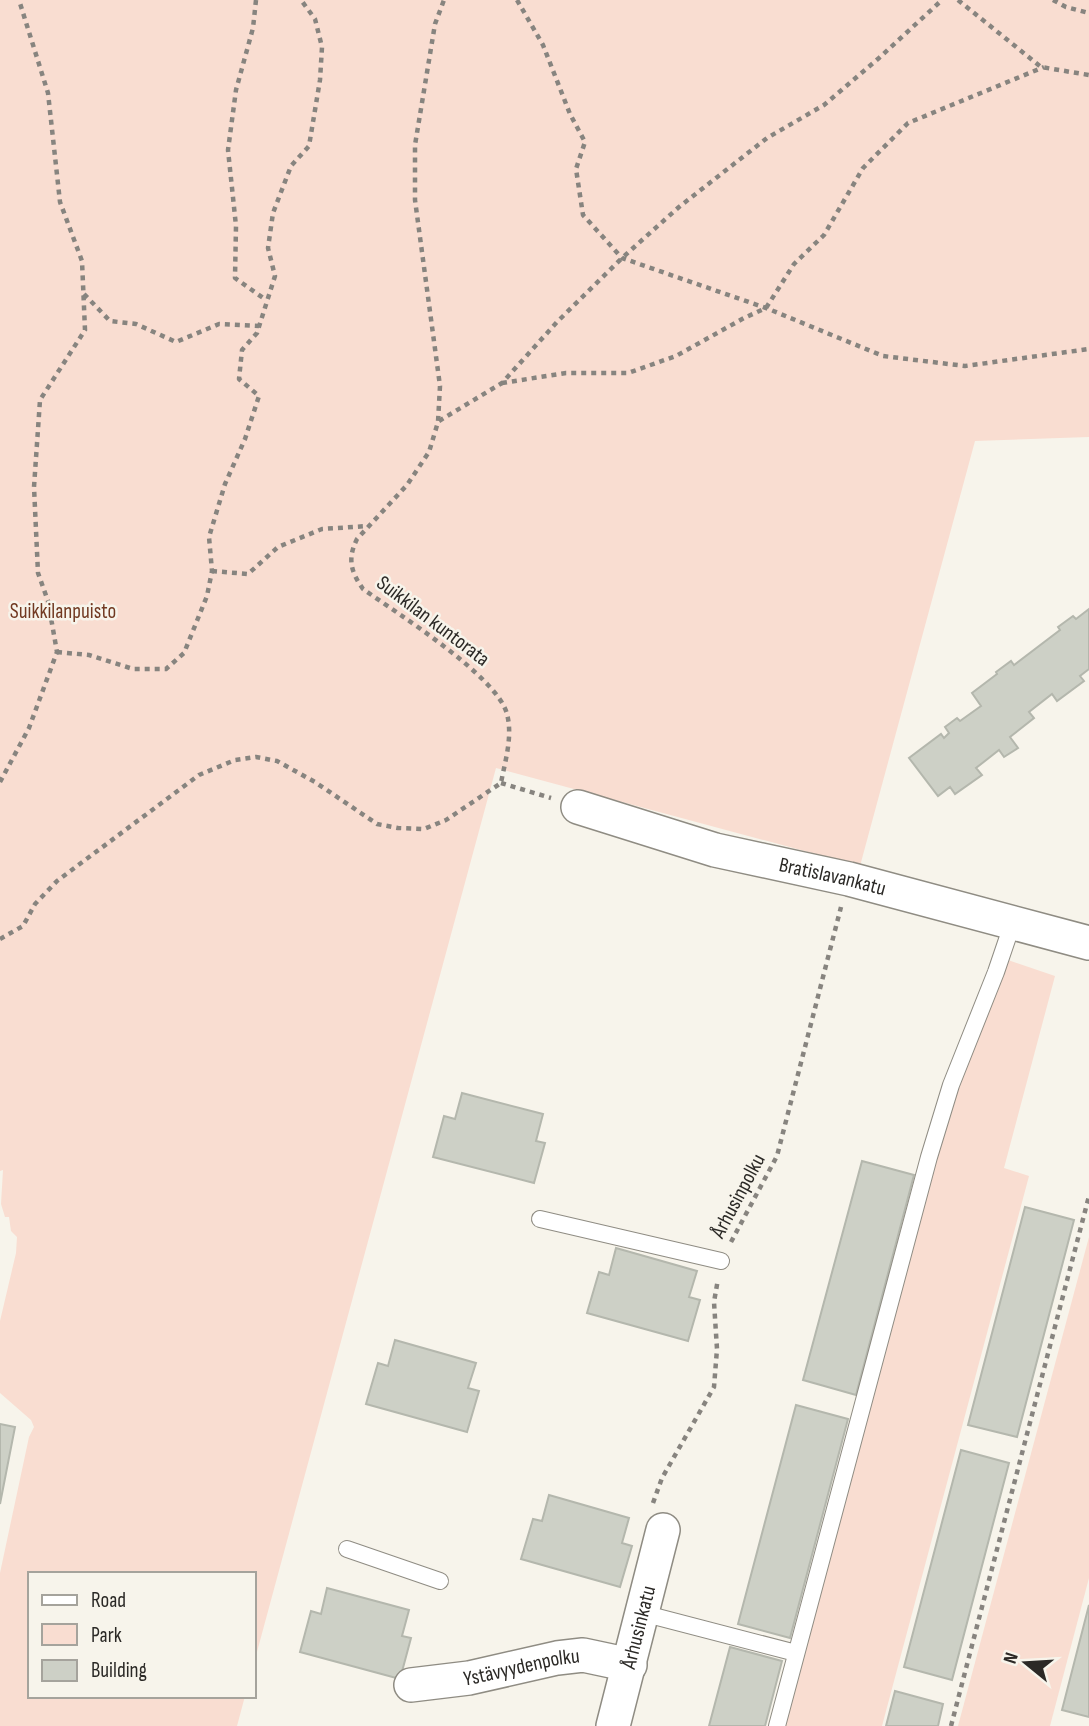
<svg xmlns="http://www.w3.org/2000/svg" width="1089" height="1726" font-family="'Sofia Sans Condensed',sans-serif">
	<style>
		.green { fill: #f9ddd1 }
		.building { fill: #cdd0c6; stroke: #b4b7ad; stroke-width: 2 }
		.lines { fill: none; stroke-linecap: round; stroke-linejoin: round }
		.service-casing { stroke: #8f8c83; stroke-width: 18 }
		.minor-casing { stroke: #8f8c83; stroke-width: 36 }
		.path { stroke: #87847f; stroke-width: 4.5; stroke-dasharray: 5 5; stroke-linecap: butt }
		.service { stroke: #fff; stroke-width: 16 }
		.minor { stroke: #fff; stroke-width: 33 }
		.labels { text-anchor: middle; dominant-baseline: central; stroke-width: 5; stroke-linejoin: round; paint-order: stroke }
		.park-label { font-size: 21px; fill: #713921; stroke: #f7f4eb }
		.street-label { font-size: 21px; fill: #2b2926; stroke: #f7f4eb }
	</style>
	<rect width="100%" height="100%" fill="#f7f4eb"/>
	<g class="green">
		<polygon points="0,0 1089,0 1089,437 975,441 860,866 496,768 254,1663 254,1574 30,1574 30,1696 245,1696 237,1726 0,1726 0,1573 29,1437 34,1427 31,1420 0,1393 0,1321 16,1253 17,1237 11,1231 9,1217 5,1217 1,1204 3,1170 0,1171"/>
		<polygon points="1008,960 1055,976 1004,1168 1029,1176 882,1726 785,1726 940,1142 972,1050"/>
		<polygon points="1089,1237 1089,1578 1050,1726 958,1726"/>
	</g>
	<g class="building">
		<polygon points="1089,609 1089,669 1080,676 1084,681 1057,701 1052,694 1029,712 1034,718 1010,737 1018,748 1004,757 999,750 976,768 982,775 955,794 950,787 938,796 909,758 941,734 944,738 949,733 945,727 957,718 960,721 981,706 972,693 997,674 996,672 1011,661 1014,665 1060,630 1058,627 1073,616 1076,619"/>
		<polygon points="462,1093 543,1114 536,1141 545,1143 534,1183 433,1157 444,1116 455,1119"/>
		<polygon points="862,1161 914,1175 856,1395 803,1380"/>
		<polygon points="1025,1207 1074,1220 1017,1437 968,1425"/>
		<polygon points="616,1248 697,1271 689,1297 700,1300 688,1341 587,1313 599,1272 609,1275"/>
		<polygon points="395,1340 476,1363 468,1388 479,1391 467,1432 366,1404 378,1363 388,1366"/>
		<polygon points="796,1405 848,1419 790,1638 738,1624"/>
		<polygon points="0,1424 15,1427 0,1504"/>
		<polygon points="961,1450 1009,1463 952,1680 904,1667"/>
		<polygon points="549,1495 629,1518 622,1543 632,1546 620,1587 521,1559 533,1519 542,1521"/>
		<polygon points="327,1588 409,1610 402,1636 411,1638 400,1679 300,1652 311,1611 321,1614"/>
		<polygon points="1089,1605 1089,1717 1062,1710"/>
		<polygon points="730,1647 782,1661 765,1726 709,1726"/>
		<polygon points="895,1691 943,1704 938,1726 886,1726"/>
	</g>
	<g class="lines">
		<defs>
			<g id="service">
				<polyline points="540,1219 721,1261"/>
				<polyline points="347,1549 440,1581"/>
				<polyline points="642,1613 796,1653"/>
				<polyline points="777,1726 929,1157 951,1085 996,972 1013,922"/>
			</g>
			<g id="minor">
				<path id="s1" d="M578 807 715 850 849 879 1089 943"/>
				<path id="s2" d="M411 1685 469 1678 557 1658 583 1655 630 1665"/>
				<path id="s3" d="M613 1726 663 1530"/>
			</g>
		</defs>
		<use href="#service" class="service-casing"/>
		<use href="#minor" class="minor-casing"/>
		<g class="path">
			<polyline points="256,0 253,28 236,90 228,150 236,226 235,278 266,300"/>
			<polyline points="517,0 543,45 570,114 585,142 576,169 583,215 622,258 766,308 883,356 965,366 1089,349"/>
			<polyline points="958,0 1041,67 1089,75"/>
			<polyline points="1053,0 1066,7 1089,13"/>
			<polyline points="84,294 110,321 136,324 176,342 219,324 259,326"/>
			<polyline points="502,383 566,373 628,373 676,356 744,318 766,308 794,264 824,235 863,168 908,123 1044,67"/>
			<polyline points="439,421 502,383 557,322 622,258 679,207 767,138 824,105 879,58 942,0"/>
			<polyline points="212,571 248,574 278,547 322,529 368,526"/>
			<polyline points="57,652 89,655 133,669 166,669 184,653 207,596 212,571 209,537 225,484 245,439 259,396 239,379 242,350 257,333 275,276 268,248 273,213 291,166 309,146 320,80 322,47 315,19 301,0"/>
			<polyline points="0,782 29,728 57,652 48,601 38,573 34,487 40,400 85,330 82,261 60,202 48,93 19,0"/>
			<polyline points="501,783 551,798"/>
			<path d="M0 939 23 926 35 904 57 881 199 775 235 760 256 757 277 761 315 782 377 824 398 828 424 829 446 820 501 783C505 761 513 737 507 714 497 676 398 614 363 589 351 572 347 559 357 539L407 485 429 452 438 422 440 386 415 200V145L435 24 444 0"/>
			<polyline points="731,1242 777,1156 841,907"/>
			<polyline points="653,1503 662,1478 714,1387 717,1349 714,1302 718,1279"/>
			<polyline points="951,1726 1089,1196"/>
		</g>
		<use href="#service" class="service"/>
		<use href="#minor" class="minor"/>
	</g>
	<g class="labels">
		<g class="park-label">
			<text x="63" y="611">Suikkilanpuisto</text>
		</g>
		<g class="street-label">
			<text transform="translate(433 621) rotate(37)">Suikkilan kuntorata</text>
			<text stroke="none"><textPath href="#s1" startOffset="264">Bratislavankatu</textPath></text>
			<text transform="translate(738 1196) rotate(-62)">Århusinpolku</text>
			<text stroke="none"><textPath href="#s3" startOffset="102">Århusinkatu</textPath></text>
			<text stroke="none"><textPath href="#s2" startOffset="112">Ystävyydenpolku</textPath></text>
		</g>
	</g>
	<rect x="28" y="1572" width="228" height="126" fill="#f7f4eb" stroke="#a5a39c" stroke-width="2"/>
	<rect x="42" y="1595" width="35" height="10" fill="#ffffff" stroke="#a5a39c" stroke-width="2"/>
	<text x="91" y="1607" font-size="21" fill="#2b2926">Road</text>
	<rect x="42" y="1624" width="35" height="21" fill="#f9ddd1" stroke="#a5a39c" stroke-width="2"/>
	<text x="91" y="1642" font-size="21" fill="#2b2926">Park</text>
	<rect x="42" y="1660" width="35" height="21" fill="#cdd0c6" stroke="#a5a39c" stroke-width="2"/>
	<text x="91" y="1677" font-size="21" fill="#2b2926">Building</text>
	<g transform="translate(1026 1663) rotate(288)" stroke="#f7f4eb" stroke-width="5" paint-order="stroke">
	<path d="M0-5L12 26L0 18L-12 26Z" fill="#2b2926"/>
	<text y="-10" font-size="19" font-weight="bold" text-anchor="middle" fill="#2b2926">N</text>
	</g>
</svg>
